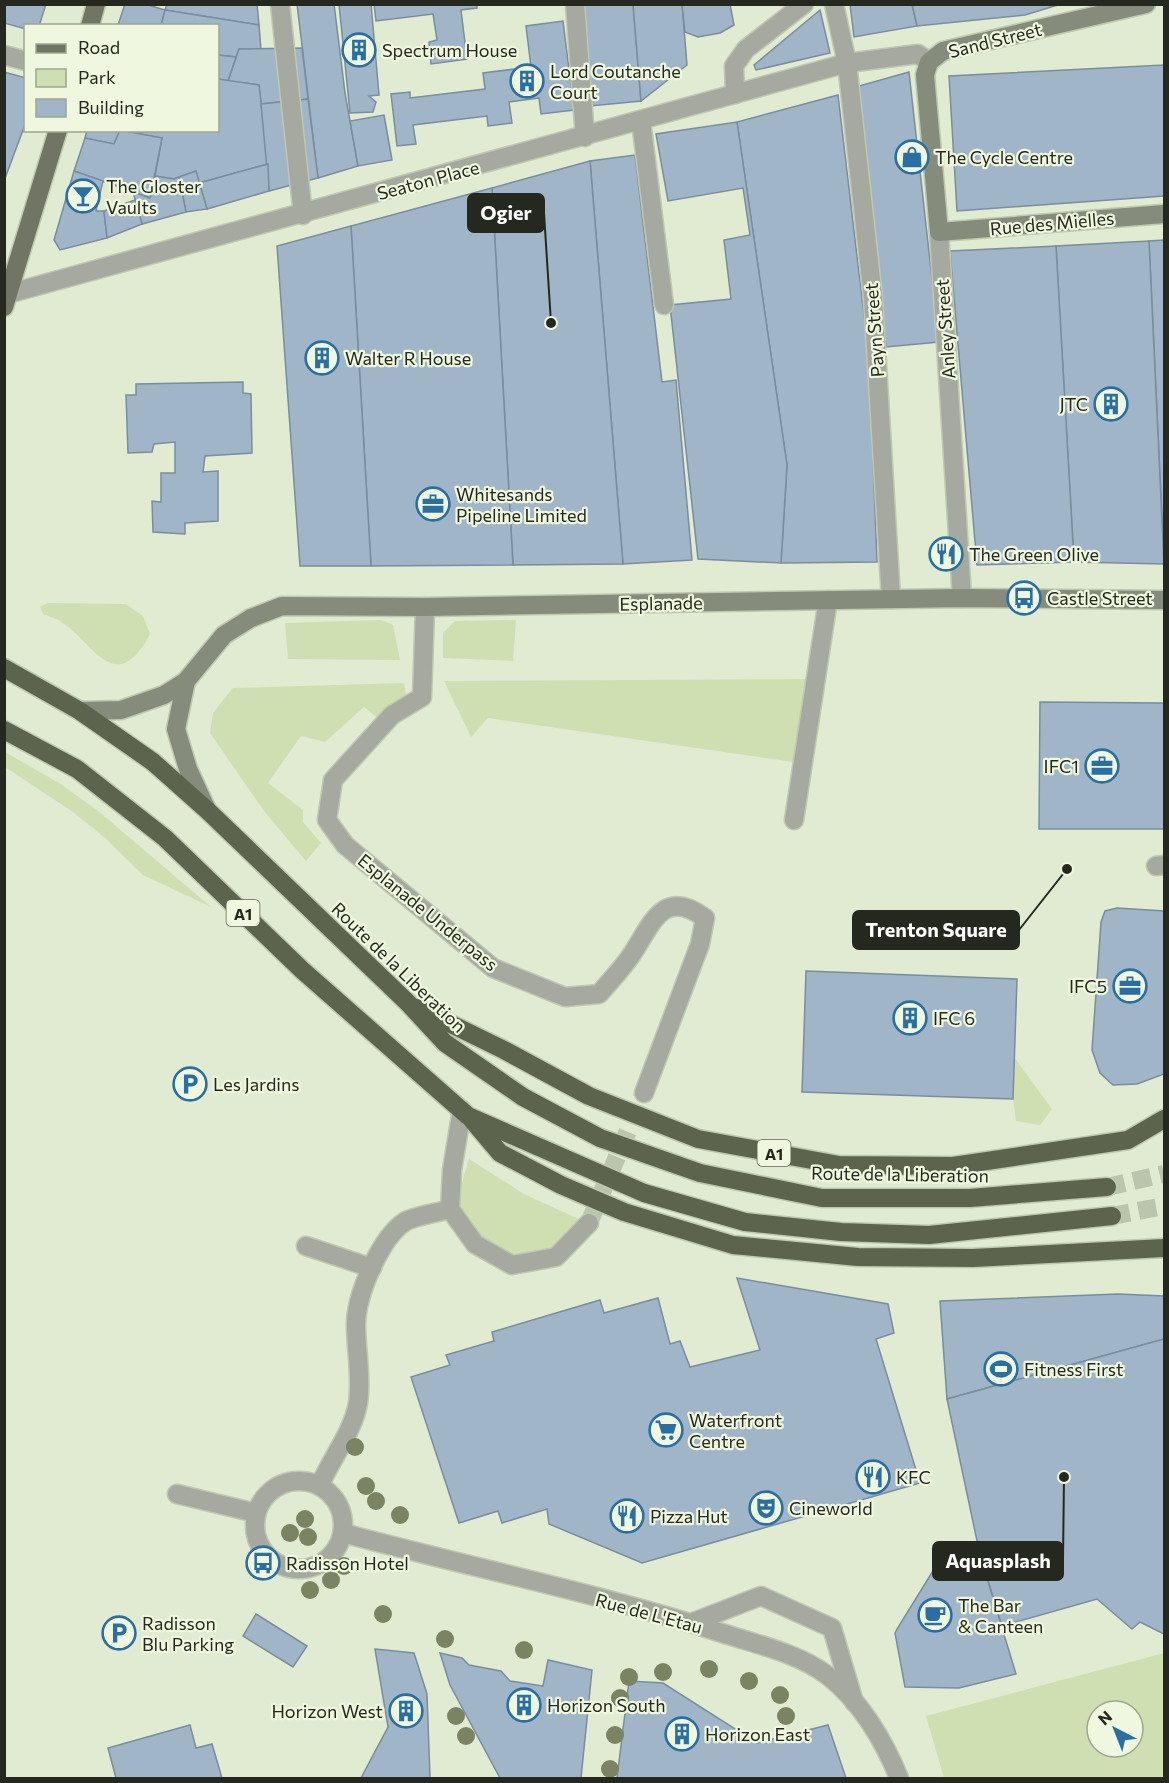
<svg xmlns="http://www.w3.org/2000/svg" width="1169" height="1783" font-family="Commissioner,sans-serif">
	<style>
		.green { fill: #cfdfb1; fill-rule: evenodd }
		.building { fill: #a0b5c7; stroke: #798d9f; stroke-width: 1.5 }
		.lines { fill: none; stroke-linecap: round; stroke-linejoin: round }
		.street-tunnel { stroke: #bbc4ad; stroke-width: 18; stroke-dasharray: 18 9; stroke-linecap: butt }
		.highway-tunnel { stroke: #bbc4ad; stroke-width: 18; stroke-dasharray: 18 9; stroke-linecap: butt }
		.lane-casing { stroke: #bfc8b1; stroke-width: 21 }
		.street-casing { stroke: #bfc8b1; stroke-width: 21 }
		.secondary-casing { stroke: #bfc8b1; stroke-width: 21 }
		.primary-casing { stroke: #bfc8b1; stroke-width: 21 }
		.highway-casing { stroke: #bfc8b1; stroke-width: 21 }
		.lane { stroke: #a5a99f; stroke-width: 18 }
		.street { stroke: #a5a99f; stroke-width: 18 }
		.secondary { stroke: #868c7c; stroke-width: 18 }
		.primary { stroke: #707663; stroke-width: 18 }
		.highway { stroke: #5c644e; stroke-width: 18 }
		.tree { fill: #7a8462 }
		.labels { text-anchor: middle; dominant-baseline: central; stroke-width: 4.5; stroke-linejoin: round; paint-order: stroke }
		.shield { fill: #eff8de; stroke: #626658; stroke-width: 1.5 }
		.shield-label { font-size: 16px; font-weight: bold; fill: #25281f }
		.street-label { font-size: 18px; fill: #25281f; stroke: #eff8de }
		.poi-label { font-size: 18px; fill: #25281f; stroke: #eff8de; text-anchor: start }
		.leader { fill: none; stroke: #25281f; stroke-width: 2 }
		.callout-dot { fill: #25281f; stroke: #eff8de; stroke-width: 2 }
		.callout { fill: #25281f; stroke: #25281f; stroke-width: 2 }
		.callout-label { font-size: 20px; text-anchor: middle; font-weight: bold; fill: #fff }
	</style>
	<rect width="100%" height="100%" fill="#e1ebd1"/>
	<g class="green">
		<path d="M48 603 126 604 143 616 150 634C115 700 93 641 60 621 55 618 48 616 43 614L40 607Z"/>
		<polygon points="381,620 393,625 400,660 288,659 285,623"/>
		<polygon points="516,620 513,661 443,658 443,633 455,621"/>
		<polygon points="816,679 794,762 488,718 471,737 444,681"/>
		<polygon points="404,683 407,700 379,719 364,707 325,742 301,736 268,783 303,810 303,822 321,843 306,861 264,811 210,733 213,713 233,688"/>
		<polygon points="5,752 59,783 97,810 211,907 143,875 104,837 73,812 5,767"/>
		<polygon points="1014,1057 1052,1109 1040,1125 1016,1121 1013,1099"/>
		<path d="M469 1159 524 1194 581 1220C573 1229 563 1244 552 1250 518 1269 466 1245 461 1205 459 1189 464 1175 469 1159Z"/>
		<path d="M1164 1653V1778H944L926 1716ZM1097 1711H1133V1747H1097Z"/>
	</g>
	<g class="building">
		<polygon points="4,4 46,4 39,26 26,26 26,29 4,23"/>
		<polygon points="125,4 145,4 165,10 161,26 118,25"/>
		<polygon points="167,4 257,4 259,25 165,10"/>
		<polygon points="297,4 334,4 345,93 358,166 318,178"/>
		<polygon points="339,4 371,4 379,95 369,96 376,102 373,112 350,113"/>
		<polygon points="374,4 477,4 477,8 461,10 467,59 431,64 429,42 437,40 433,14 376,21"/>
		<polygon points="583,4 633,4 641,101 590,106"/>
		<polygon points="633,4 682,4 687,65 641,101"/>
		<polygon points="682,4 730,4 734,25 720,33 698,37 685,32"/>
		<polygon points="850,4 912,4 917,26 854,37"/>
		<polygon points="912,4 1061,4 1025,15 917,26"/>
		<polygon points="165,10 259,25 261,50 239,49 236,57 218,55 218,26 161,26"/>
		<polygon points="820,10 830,53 756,70 754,65"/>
		<polygon points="563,21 574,110 541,114 539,98 509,102 512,123 488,126 487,116 413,125 416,144 397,146 391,94 410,92 410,98 485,89 483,73 531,67 526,26"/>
		<polygon points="302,48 308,99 261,104 259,85 228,81 239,49"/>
		<polygon points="218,55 236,57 228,81 218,79"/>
		<polygon points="1164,65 1164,196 957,211 949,76"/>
		<polygon points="4,72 26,78 26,122 4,181"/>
		<polygon points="909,72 939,342 886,347 859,86"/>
		<polygon points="218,79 259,85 268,164 199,183 196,171 174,179 155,176 162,138 120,130 218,130"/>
		<polygon points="838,95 869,358 877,562 781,563 787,465 737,122"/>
		<polygon points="308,99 318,178 269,191 261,104"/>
		<polygon points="384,115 392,160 358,166 350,121"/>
		<polygon points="737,122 787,465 781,563 698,559 670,305 731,299 724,240 750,235 743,188 668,201 656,134"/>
		<polygon points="87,130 120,130 114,144 85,138"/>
		<polygon points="120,130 162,138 150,198 74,171 85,138 114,144"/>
		<polygon points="635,155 662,382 676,380 692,560 623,564 590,161"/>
		<polygon points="590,161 623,564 513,565 492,188"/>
		<polygon points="268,164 269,191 207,209 199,183"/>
		<polygon points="74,171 103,181 96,211 104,211 107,238 60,250 54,240"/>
		<polygon points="196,171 207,209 186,212 179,177"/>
		<polygon points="155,176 174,179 179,177 186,212 142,224 133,192 150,198"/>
		<polygon points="492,188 513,565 371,566 351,226"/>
		<polygon points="135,200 142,224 107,238 104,211"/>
		<polygon points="351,226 371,566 300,566 277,246"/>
		<polygon points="1164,240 1164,562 1149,241"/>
		<polygon points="1149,241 1164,564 1074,562 1056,246"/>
		<polygon points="1056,246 1074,562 977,565 950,251"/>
		<polygon points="243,382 243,393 251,394 252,453 205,456 203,472 218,471 218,521 185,523 185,534 153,532 152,501 161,502 161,473 175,473 175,442 154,444 152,452 128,453 126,395 136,395 136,384"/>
		<polygon points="1040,702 1164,703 1164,829 1039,829"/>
		<polygon points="1117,908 1164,911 1164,1074 1137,1084 1113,1085 1100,1073 1092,1050 1101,922 1105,911"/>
		<polygon points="806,971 1017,979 1013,1099 802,1092"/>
		<polygon points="737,1278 888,1304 894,1333 876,1339 920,1483 642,1563 549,1524 547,1509 502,1523 498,1511 459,1523 411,1377 450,1365 446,1355 494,1341 492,1332 600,1300 604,1313 658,1298 670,1344 680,1341 690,1367 760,1350"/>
		<polygon points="1118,1294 1164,1296 1164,1339 947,1399 940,1301"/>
		<polygon points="1164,1339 1164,1634 1140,1622 1132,1629 1097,1599 1002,1626 980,1555 947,1399"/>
		<polygon points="980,1555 1016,1674 959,1688 905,1687 895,1633 897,1629 936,1566"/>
		<polygon points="256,1614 307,1646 293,1667 243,1636"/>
		<polygon points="375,1649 414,1653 427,1694 430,1778 361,1778 388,1727"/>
		<polygon points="440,1653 462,1658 469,1665 501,1671 510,1681 543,1686 548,1660 592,1670 581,1778 500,1778 450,1685"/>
		<polygon points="629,1681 663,1683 757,1743 828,1725 846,1778 617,1778"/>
		<polygon points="190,1725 196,1748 212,1744 222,1778 116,1778 108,1748"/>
	</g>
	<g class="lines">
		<polyline class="street-tunnel" points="589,1223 644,1093"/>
		<g class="highway-tunnel">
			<polyline points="1107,1187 1164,1174"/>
			<polyline points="1112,1216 1164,1206"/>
		</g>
		<defs>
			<g id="lane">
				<polyline points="280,4 303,215"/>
				<polyline points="575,4 585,137"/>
				<polyline points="641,121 664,305"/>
				<polyline points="794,820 828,600"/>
				<polyline points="1156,866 1164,865"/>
				<polyline points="306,1246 372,1268"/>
				<polyline points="691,1623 761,1596 832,1628 854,1702"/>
			</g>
			<g id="street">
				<polyline points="834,4 847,63 873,298 891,599"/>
				<polyline points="4,55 26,61"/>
				<polyline points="735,94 734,66 746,49 804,4"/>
				<polyline points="939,232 962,598"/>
				<polyline points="4,295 847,63 918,54 929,62"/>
				<path d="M425 607 422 697 392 715 333 780 327 820 345 845 493 968 565 997 599 994C610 981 623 968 632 954 652 924 663 887 705 918L700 944 644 1093"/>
				<polyline points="450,1209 475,1244 512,1265 556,1257 589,1223"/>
				<polyline points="450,1209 452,1170 462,1110"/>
				<circle cx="299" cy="1525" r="44"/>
				<path d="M320 1485C332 1457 353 1432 358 1403 362 1376 356 1351 356 1325 356 1296 380 1237 406 1221 419 1215 437 1213 450 1209"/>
				<polyline points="177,1494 256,1513"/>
				<path d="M343 1533C469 1567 598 1593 722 1633 755 1644 798 1653 827 1675 860 1700 884 1741 899 1778"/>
			</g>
			<g id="secondary">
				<polyline points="1146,4 943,51 929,62 925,75 939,232 1164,214"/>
				<polyline points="186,681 176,729 188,769 207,810"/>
				<polyline points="80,711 121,710 164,695 186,681 224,635 251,618 282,606 425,607 962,598 1164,600"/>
			</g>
			<g id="primary">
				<polyline points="90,26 96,4"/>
				<polyline points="4,307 58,130"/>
			</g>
			<g id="highway">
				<polyline points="4,668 80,711 153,762 207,810 408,1003 445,1043 523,1097 600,1138 700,1173 822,1198 970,1198 1107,1187"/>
				<polyline points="4,730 77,769 165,838 302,970 468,1116 644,1193 745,1222 841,1232 929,1235 1112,1216"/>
				<polyline points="418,1008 504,1050 589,1096 698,1139 839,1165 953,1166 1128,1140 1164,1119"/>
				<polyline points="472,1120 500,1153 561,1185 624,1212 733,1245 858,1257 973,1258 1164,1248"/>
			</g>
		</defs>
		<use href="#lane" class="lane-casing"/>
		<use href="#street" class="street-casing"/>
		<use href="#secondary" class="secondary-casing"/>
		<use href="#primary" class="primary-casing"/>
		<use href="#highway" class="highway-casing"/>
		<use href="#lane" class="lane"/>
		<use href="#street" class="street"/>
		<use href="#secondary" class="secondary"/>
		<use href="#primary" class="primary"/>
		<use href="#highway" class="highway"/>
	</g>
	<g class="tree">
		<circle cx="355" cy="1447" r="9"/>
		<circle cx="366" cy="1486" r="9"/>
		<circle cx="376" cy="1501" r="9"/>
		<circle cx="400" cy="1515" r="9"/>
		<circle cx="305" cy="1519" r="9"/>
		<circle cx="290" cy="1533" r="9"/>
		<circle cx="308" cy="1537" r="9"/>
		<circle cx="344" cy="1566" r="9"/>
		<circle cx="331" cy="1580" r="9"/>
		<circle cx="310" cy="1590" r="9"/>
		<circle cx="383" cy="1614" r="9"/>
		<circle cx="445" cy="1639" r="9"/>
		<circle cx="524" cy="1650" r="9"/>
		<circle cx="709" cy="1669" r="9"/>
		<circle cx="663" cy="1672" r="9"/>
		<circle cx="629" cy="1677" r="9"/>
		<circle cx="749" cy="1681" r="9"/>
		<circle cx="780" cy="1695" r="9"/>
		<circle cx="620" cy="1698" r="9"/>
		<circle cx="456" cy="1716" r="9"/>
		<circle cx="786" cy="1716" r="9"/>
		<circle cx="615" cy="1735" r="9"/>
		<circle cx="466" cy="1736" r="9"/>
		<circle cx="610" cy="1769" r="9"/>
	</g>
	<defs>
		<symbol id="building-ring" viewBox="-11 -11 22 22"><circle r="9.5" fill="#eff8de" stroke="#2a6fa4" stroke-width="1.5"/><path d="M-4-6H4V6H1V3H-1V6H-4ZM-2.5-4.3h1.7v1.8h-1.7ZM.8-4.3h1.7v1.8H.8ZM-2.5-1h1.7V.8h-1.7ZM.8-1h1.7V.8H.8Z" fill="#2a6fa4"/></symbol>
		<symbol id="shop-ring" viewBox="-11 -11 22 22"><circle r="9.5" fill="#eff8de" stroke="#2a6fa4" stroke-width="1.5"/><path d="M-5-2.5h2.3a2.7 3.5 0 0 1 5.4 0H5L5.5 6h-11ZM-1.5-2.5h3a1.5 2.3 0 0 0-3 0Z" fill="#2a6fa4"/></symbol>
		<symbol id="bar-ring" viewBox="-11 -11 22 22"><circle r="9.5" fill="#eff8de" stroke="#2a6fa4" stroke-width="1.5"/><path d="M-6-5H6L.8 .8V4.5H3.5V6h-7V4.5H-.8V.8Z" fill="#2a6fa4"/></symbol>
		<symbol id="office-ring" viewBox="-11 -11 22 22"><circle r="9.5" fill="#eff8de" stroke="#2a6fa4" stroke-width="1.5"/><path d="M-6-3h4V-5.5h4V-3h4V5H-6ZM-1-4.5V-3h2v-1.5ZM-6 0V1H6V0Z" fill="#2a6fa4"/></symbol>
		<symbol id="restaurant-ring" viewBox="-11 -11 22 22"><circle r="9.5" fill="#eff8de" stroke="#2a6fa4" stroke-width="1.5"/><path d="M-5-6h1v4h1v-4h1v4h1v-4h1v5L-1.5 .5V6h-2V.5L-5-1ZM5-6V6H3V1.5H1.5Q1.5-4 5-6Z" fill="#2a6fa4"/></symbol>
		<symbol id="bus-ring" viewBox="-11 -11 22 22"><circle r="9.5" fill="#eff8de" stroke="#2a6fa4" stroke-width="1.5"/><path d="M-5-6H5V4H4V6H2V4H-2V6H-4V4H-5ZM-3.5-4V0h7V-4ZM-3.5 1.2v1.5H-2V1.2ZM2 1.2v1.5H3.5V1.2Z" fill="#2a6fa4"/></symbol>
		<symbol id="parking-ring" viewBox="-11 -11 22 22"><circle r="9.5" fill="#eff8de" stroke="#2a6fa4" stroke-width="1.5"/><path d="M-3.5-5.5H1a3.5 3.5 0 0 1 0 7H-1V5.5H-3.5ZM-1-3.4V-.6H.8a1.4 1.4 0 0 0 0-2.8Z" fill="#2a6fa4"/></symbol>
		<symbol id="stadium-ring" viewBox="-11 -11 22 22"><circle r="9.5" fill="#eff8de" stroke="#2a6fa4" stroke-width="1.5"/><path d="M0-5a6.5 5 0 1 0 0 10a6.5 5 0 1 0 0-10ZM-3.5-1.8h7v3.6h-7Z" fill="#2a6fa4"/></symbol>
		<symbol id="supermarket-ring" viewBox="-11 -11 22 22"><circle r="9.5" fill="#eff8de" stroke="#2a6fa4" stroke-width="1.5"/><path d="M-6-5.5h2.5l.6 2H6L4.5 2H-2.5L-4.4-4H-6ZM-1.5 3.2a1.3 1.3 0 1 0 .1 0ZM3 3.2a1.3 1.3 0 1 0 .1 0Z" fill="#2a6fa4"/></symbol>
		<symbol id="theatre-ring" viewBox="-11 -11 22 22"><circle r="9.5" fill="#eff8de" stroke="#2a6fa4" stroke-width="1.5"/><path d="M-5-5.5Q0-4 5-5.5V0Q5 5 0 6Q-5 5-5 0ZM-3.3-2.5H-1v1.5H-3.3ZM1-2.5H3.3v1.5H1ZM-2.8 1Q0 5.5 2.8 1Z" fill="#2a6fa4"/></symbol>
		<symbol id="cafe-ring" viewBox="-11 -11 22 22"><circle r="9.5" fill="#eff8de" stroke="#2a6fa4" stroke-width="1.5"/><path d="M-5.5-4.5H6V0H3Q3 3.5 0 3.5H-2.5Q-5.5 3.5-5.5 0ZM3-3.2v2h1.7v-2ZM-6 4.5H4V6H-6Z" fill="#2a6fa4"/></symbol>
	</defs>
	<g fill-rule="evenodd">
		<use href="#building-ring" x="340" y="31" width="38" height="38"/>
		<use href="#building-ring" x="508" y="62" width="38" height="38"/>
		<use href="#shop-ring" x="893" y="138" width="38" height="38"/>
		<use href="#bar-ring" x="64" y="177" width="38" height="38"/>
		<use href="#building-ring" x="303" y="339" width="38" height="38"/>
		<use href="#building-ring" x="1092" y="385" width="38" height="38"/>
		<use href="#office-ring" x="414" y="485" width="38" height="38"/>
		<use href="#restaurant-ring" x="927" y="535" width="38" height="38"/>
		<use href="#bus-ring" x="1005" y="579" width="38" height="38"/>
		<use href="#office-ring" x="1083" y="747" width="38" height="38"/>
		<use href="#office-ring" x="1111" y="967" width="38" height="38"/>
		<use href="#building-ring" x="891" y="999" width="38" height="38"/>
		<use href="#parking-ring" x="171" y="1065" width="38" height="38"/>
		<use href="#stadium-ring" x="982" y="1350" width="38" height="38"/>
		<use href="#supermarket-ring" x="647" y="1411" width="38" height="38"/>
		<use href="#restaurant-ring" x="854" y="1458" width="38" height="38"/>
		<use href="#theatre-ring" x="747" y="1489" width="38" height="38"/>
		<use href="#restaurant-ring" x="608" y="1497" width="38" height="38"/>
		<use href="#bus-ring" x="244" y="1544" width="38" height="38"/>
		<use href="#cafe-ring" x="916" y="1596" width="38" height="38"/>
		<use href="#parking-ring" x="100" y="1614" width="38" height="38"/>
		<use href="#building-ring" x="505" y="1686" width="38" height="38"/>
		<use href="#building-ring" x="387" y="1692" width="38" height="38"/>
		<use href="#building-ring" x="663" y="1715" width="38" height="38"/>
	</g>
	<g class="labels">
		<g class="shield">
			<rect x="226.5" y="900" width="33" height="26" rx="4.5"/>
			<rect x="757.5" y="1140" width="33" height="26" rx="4.5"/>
		</g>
		<g class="shield-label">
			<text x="243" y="913">A1</text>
			<text x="774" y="1153">A1</text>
		</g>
		<g class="street-label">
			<text transform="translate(995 40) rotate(-14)">Sand Street</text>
			<text transform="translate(428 180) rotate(-15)">Seaton Place</text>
			<text transform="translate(1052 223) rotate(-5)">Rue des Mielles</text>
			<text transform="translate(945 329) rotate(-94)">Anley Street</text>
			<text transform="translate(874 330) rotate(-94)">Payn Street</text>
			<text transform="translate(661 603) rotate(-1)">Esplanade</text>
			<text transform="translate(428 912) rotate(39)">Esplanade Underpass</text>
			<text transform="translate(399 967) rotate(44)">Route de la Liberation</text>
			<text transform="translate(900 1174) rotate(1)">Route de la Liberation</text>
			<text transform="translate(649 1613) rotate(15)">Rue de L'Etau</text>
		</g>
		<g class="poi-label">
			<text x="382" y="50">Spectrum House</text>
			<text x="550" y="71">Lord Coutanche<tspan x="550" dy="21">Court</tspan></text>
			<text x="935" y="157">The Cycle Centre</text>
			<text x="106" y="186">The Gloster<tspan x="106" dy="21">Vaults</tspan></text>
			<text x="345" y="358">Walter R House</text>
			<text x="1088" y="404" text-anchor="end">JTC</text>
			<text x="456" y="494">Whitesands<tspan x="456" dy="21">Pipeline Limited</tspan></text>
			<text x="969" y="554">The Green Olive</text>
			<text x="1047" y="598">Castle Street</text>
			<text x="1079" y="766" text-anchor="end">IFC1</text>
			<text x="1107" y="986" text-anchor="end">IFC5</text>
			<text x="933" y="1018">IFC 6</text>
			<text x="213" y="1084">Les Jardins</text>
			<text x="1024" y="1369">Fitness First</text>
			<text x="689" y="1420">Waterfront<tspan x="689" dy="21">Centre</tspan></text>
			<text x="896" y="1477">KFC</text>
			<text x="789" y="1508">Cineworld</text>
			<text x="650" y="1516">Pizza Hut</text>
			<text x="286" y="1563">Radisson Hotel</text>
			<text x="958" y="1605">The Bar<tspan x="958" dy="21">&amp; Canteen</tspan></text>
			<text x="142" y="1623">Radisson<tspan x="142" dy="21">Blu Parking</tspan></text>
			<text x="547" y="1705">Horizon South</text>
			<text x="383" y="1711" text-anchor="end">Horizon West</text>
			<text x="705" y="1734">Horizon East</text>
		</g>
	</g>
	<path class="leader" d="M551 323L544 213M1067 869L1019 930M1064 1477L1063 1561"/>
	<g class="callout-dot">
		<circle cx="551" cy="323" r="6"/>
		<circle cx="1067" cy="869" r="6"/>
		<circle cx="1064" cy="1477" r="6"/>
	</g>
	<g class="callout">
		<rect x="468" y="194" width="76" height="38" rx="6"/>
		<rect x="853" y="911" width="166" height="38" rx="6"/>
		<rect x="933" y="1542" width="130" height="38" rx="6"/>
	</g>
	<g class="callout-label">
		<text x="506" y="220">Ogier</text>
		<text x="936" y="937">Trenton Square</text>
		<text x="998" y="1568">Aquasplash</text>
	</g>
	<rect width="1169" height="1783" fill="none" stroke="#25281f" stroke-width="12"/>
	<rect x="24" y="24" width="195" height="108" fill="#eff8de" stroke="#9ea592" stroke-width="1.5"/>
	<rect x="36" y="44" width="30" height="9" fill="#707663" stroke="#9ea592" stroke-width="1.5"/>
	<text x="78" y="54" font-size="18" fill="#25281f">Road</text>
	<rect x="36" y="69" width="30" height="18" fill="#cfdfb1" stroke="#9ea592" stroke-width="1.5"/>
	<text x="78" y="84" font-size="18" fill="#25281f">Park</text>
	<rect x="36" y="99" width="30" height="18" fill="#a0b5c7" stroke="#9ea592" stroke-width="1.5"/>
	<text x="78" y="114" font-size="18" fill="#25281f">Building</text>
	<g transform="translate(1115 1729) rotate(318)"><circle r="28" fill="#eff8de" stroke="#9ea592" stroke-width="1.5"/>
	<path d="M0-4.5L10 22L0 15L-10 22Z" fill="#2a6fa4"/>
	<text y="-9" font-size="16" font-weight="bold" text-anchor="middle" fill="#25281f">N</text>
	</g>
</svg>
